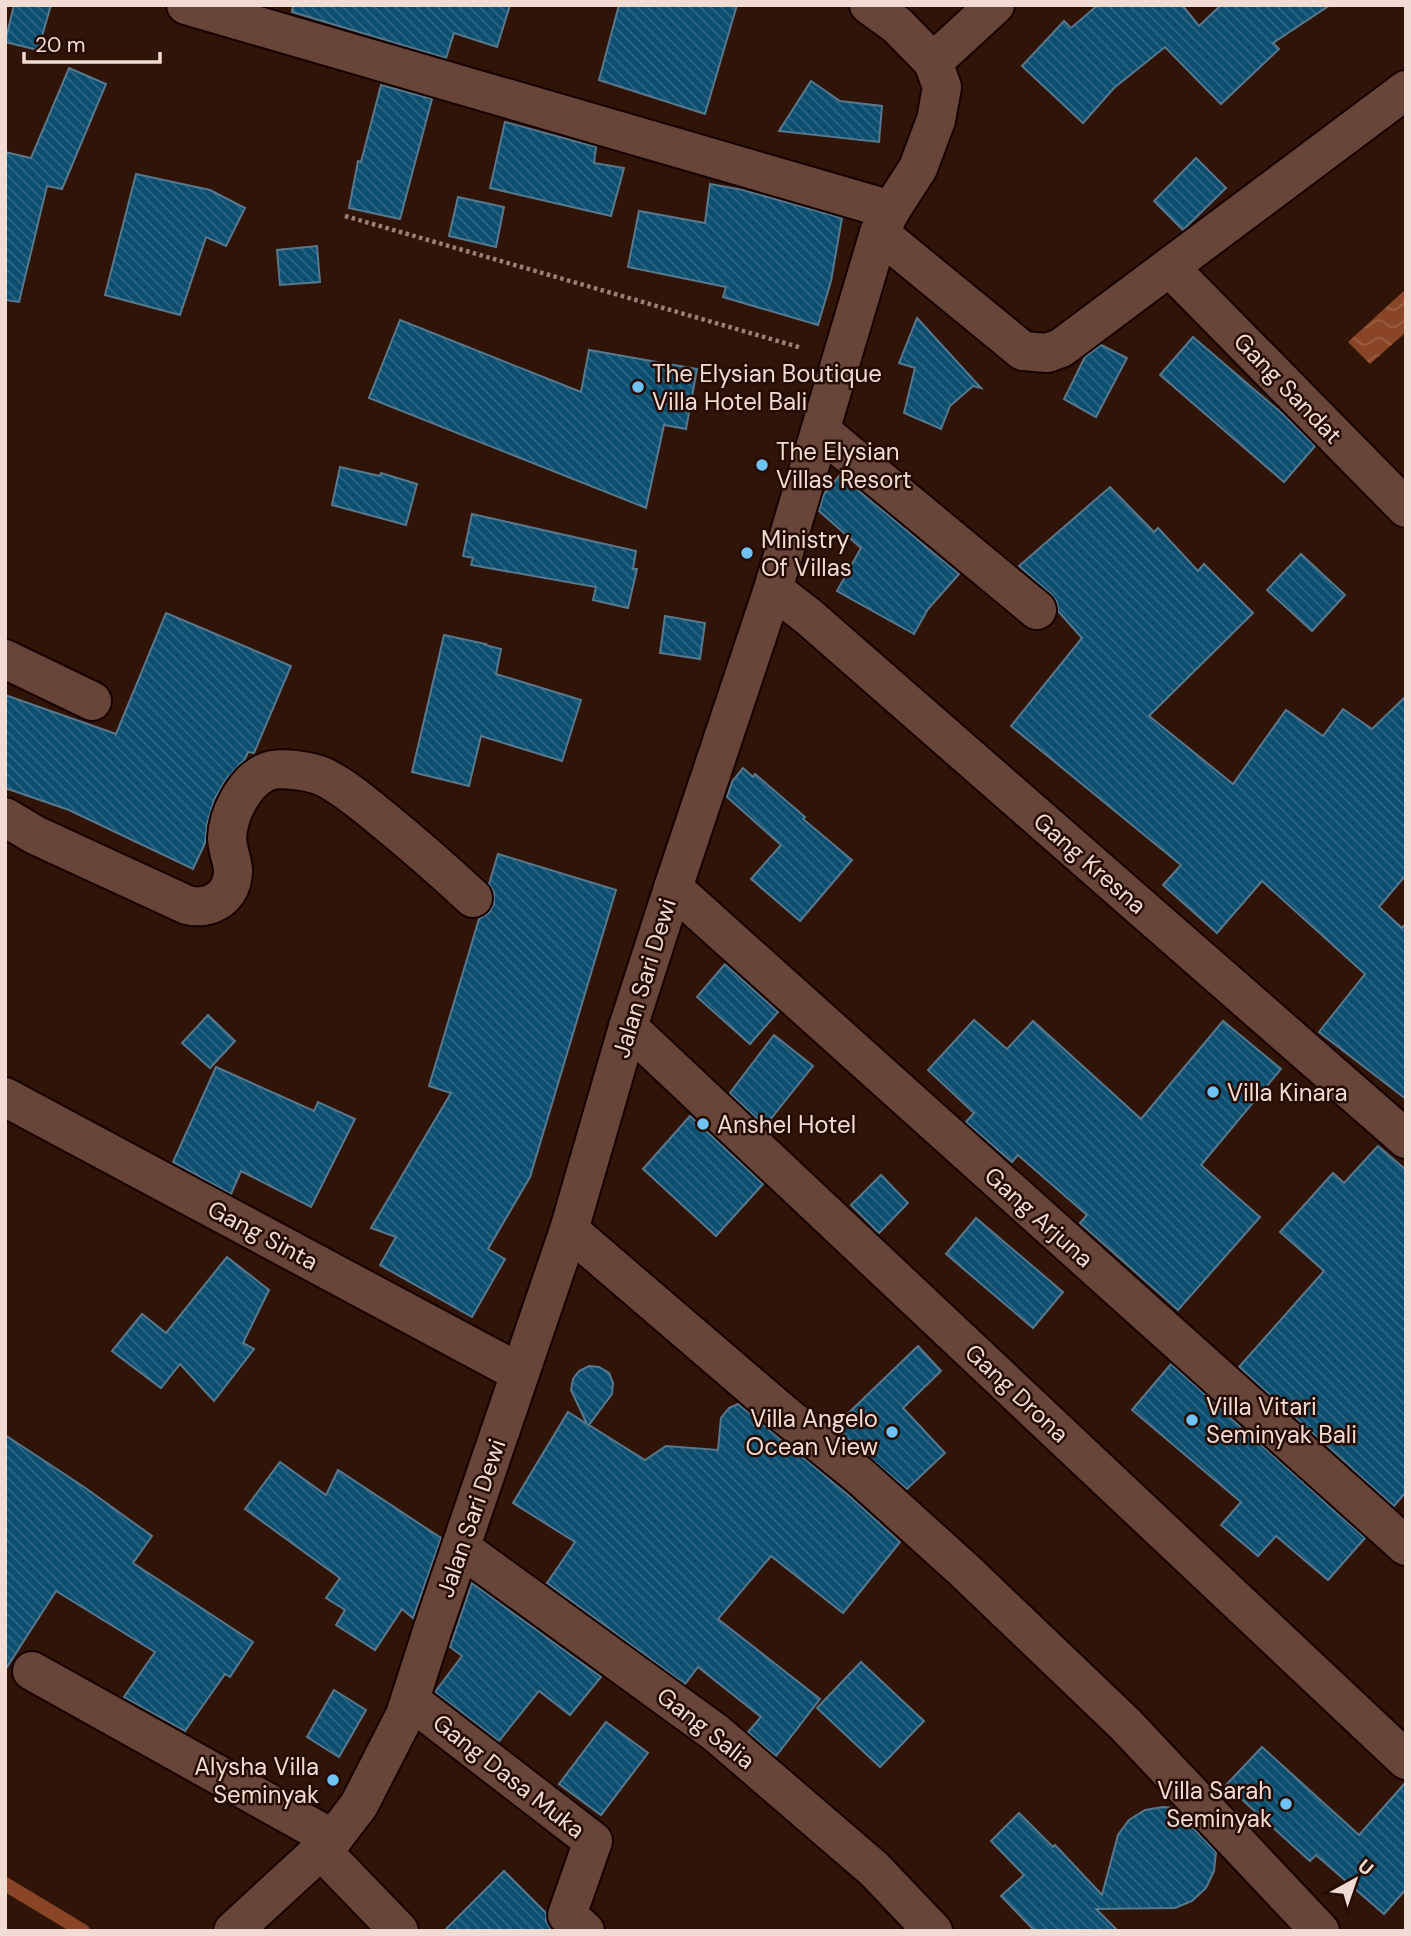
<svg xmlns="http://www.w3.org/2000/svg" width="1411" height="1936" font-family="'DM Sans',sans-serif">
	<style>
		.water { fill: url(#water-waves) }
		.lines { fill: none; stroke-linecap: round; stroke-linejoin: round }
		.stream { stroke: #8a4526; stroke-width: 14 }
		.building { fill: url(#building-back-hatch); stroke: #57788d; stroke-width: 2 }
		.minor-casing { stroke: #160100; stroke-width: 42 }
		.path { stroke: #9a8278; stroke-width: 4.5; stroke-dasharray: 3.5 3.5; stroke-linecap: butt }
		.minor { stroke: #674639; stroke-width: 38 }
		.poi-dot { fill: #6fc2f4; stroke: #250b02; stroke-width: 2.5 }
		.labels { text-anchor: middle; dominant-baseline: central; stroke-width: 5; stroke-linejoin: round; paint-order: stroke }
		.poi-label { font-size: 24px; fill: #f1dcd4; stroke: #250b02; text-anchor: start }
		.street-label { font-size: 24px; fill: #f1dcd4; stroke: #250b02 }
	</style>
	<defs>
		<pattern id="water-waves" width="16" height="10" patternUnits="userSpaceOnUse" patternTransform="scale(1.75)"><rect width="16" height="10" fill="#8a4526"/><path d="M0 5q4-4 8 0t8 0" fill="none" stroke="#9b5f45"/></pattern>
		<pattern id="building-back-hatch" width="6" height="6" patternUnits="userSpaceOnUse" patternTransform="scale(1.75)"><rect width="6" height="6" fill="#0c4e6f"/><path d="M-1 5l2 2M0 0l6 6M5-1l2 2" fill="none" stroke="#306783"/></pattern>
	</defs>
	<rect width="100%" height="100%" fill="#301408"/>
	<polygon class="water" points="1406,289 1406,332 1370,364 1348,342"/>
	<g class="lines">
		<polyline class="stream" points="5,1884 83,1931"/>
	</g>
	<g class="building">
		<polygon points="14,5 51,5 38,50 5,42"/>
		<polygon points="293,5 510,5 497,47 454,33 446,58 292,12"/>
		<polygon points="619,5 737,5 705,114 599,80"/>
		<polygon points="1098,5 1182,5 1199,26 1221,5 1330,5 1273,43 1279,49 1221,104 1165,47 1114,88 1083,123 1022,66 1064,21 1071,28"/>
		<polygon points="69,68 106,84 62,189 47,186 19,302 5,300 5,152 31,158"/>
		<polygon points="811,81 840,101 882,106 879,142 779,131"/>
		<polygon points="381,85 432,99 400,219 349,208 358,161 361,162"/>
		<polygon points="505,122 596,147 594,163 624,168 611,216 490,188"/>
		<polygon points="1196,158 1226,188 1183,230 1154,201"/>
		<polygon points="136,174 210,190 245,208 226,246 206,237 180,315 105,295"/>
		<polygon points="710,184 743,190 842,218 831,281 818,325 723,297 726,287 628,267 639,211 705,223"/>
		<polygon points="458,197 504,207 496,247 449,236"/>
		<polygon points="317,246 320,282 280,285 277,250"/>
		<polygon points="917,318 981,388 973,386 950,406 941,429 904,413 915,368 899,363"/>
		<polygon points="400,320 581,392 589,350 697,369 686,429 664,425 646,508 369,398"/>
		<polygon points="1193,337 1284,415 1315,446 1284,482 1160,375"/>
		<polygon points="1101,345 1127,358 1096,417 1064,399 1085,357"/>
		<polygon points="340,467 380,476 381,473 417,484 406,525 332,505"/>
		<polygon points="840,475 959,574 928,609 914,634 837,591 861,548 819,511 824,494"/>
		<polygon points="1110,487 1154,532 1158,528 1198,571 1204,564 1253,613 1149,716 1233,784 1286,710 1323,736 1343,709 1372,729 1406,696 1406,875 1379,907 1402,928 1406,923 1406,1099 1319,1032 1365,974 1262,881 1217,933 1163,885 1181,865 1011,726 1082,638 1058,611 1057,602 1051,594 1019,566"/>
		<polygon points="472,514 636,551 633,569 637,569 628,608 593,600 596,587 471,565 473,558 463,556"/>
		<polygon points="1301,554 1345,595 1312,631 1267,590"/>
		<polygon points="166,613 291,666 254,753 248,752 245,759 226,779 214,800 207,824 205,843 193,869 69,810 5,788 5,695 116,734"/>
		<polygon points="665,616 705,623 700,659 660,653"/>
		<polygon points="444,635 486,644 485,645 501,649 496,674 581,700 562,761 481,736 469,786 412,772"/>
		<polygon points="743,768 753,777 755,774 805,817 803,819 852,860 800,921 751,879 781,845 727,797 732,782"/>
		<polygon points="498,854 616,890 530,1177 488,1249 505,1259 472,1317 380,1265 396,1237 371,1228 451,1093 429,1086 479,919 489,913 494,903 494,892 489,884"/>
		<polygon points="725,964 778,1012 750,1044 697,997"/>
		<polygon points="208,1015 235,1041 210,1068 182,1043"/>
		<polygon points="974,1020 1007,1049 1033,1021 1141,1119 1223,1021 1281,1069 1201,1165 1260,1217 1178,1310 1080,1223 1087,1215 1018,1155 1012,1162 966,1122 974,1113 928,1070"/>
		<polygon points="774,1035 813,1066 765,1126 730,1093"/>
		<polygon points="216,1067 314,1111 318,1102 355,1119 311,1207 241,1171 231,1194 173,1162"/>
		<polygon points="690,1116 763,1184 716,1236 643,1169"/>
		<polygon points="1378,1146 1406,1170 1406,1492 1394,1506 1239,1367 1324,1271 1280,1232 1333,1173 1344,1183"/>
		<polygon points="881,1175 908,1203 879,1233 851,1205"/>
		<polygon points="976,1218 1063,1292 1033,1328 946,1254"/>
		<polygon points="227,1257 269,1290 243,1343 254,1349 214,1401 180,1364 161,1388 112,1351 142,1314 166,1333"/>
		<polygon points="918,1346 941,1371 903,1408 945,1453 907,1489 834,1427"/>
		<polygon points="1171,1364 1365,1538 1328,1580 1276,1536 1258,1556 1221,1525 1241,1502 1132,1410"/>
		<polygon points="589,1366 599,1367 609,1373 613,1383 612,1394 589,1425 645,1460 666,1446 718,1450 721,1418 729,1408 738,1404 846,1493 900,1542 843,1613 771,1556 718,1619 820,1699 776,1756 748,1732 761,1717 698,1667 685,1684 547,1583 575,1542 513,1503 568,1412 587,1424 571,1390 573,1379 579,1371"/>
		<polygon points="5,1435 84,1487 152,1536 133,1563 253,1642 230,1677 225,1674 185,1731 124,1697 155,1652 56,1591 5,1670"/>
		<polygon points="280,1462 326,1495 338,1470 441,1538 413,1618 402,1609 375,1650 336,1625 345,1610 326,1598 340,1578 245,1509"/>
		<polygon points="472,1583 601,1677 570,1715 539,1691 499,1741 435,1692 462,1656 450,1647"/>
		<polygon points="861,1662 924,1721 880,1767 817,1708"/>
		<polygon points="334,1690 366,1710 339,1757 307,1737"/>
		<polygon points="606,1722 648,1753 601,1815 559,1784"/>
		<polygon points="1262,1747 1359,1835 1406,1782 1406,1889 1384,1914 1316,1855 1310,1861 1226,1785"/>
		<polygon points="1163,1807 1174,1808 1216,1852 1214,1871 1206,1888 1192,1901 1175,1908 1096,1909 1118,1931 1035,1931 1001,1896 1024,1875 991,1841 1019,1813 1053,1847 1055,1845 1102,1895 1118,1835 1129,1820 1145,1810"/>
		<polygon points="504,1871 546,1913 546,1921 552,1931 444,1931"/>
	</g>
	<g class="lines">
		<defs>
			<g id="minor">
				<polyline points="186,5 891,210"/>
				<polyline points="933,62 995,5"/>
				<polyline points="879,233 1023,351 1047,353 1061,348 1406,90"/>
				<polyline points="1169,267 1406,508"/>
				<polyline points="821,431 1037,610"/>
				<polyline points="773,589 809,617 1406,1139"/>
				<polyline points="5,659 92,701"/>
				<path d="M5 817 35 835 187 905C211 911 234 896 233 869 232 859 227 848 227 838 228 814 244 782 266 772 280 766 310 771 324 777 344 787 363 803 380 817 412 843 443 870 473 898"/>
				<polyline points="673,888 1406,1546"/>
				<polyline points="628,1027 1406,1760"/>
				<polyline points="5,1097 520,1373"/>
				<polyline points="569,1230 780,1411 860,1476 965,1571 1125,1724 1320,1931"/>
				<polyline points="461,1548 716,1733 874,1869 933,1931"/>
				<polyline points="32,1671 333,1839"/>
				<polyline points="410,1700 593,1841 567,1915 585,1931"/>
				<polyline points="320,1849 399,1931"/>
				<polyline points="233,1931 333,1839 359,1805 405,1715 433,1628 569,1230 628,1027 673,888 773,589 879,233 891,210 918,168 936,120 942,87 933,62 897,25 869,5"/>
			</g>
		</defs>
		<use href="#minor" class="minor-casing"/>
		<polyline class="path" points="345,216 802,348"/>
		<use href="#minor" class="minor"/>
	</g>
	<g class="poi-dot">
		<circle cx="638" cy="387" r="7"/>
		<circle cx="762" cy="465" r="7"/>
		<circle cx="747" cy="553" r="7"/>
		<circle cx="1213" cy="1092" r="7"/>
		<circle cx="703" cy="1124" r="7"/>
		<circle cx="1192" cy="1420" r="7"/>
		<circle cx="892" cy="1432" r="7"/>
		<circle cx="333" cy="1780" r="7"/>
		<circle cx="1286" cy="1804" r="7"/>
	</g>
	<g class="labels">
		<g class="poi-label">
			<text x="652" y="373">The Elysian Boutique<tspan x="652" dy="28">Villa Hotel Bali</tspan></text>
			<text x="776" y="451">The Elysian<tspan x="776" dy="28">Villas Resort</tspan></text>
			<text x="761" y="539">Ministry<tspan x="761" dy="28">Of Villas</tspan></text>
			<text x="1227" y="1092">Villa Kinara</text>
			<text x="717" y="1124">Anshel Hotel</text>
			<text x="1206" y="1406">Villa Vitari<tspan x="1206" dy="28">Seminyak Bali</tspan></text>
			<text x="878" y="1418" text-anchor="end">Villa Angelo<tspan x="878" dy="28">Ocean View</tspan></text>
			<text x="319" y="1766" text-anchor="end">Alysha Villa<tspan x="319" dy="28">Seminyak</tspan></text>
			<text x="1272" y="1790" text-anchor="end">Villa Sarah<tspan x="1272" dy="28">Seminyak</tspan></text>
		</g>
		<g class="street-label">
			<text transform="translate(1288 388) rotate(46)">Gang Sandat</text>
			<text transform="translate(1090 863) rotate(41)">Gang Kresna</text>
			<text transform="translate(644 978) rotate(-73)">Jalan Sari Dewi</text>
			<text transform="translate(1039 1217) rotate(42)">Gang Arjuna</text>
			<text transform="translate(263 1235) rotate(28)">Gang Sinta</text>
			<text transform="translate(1017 1393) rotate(43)">Gang Drona</text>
			<text transform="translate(471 1518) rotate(-71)">Jalan Sari Dewi</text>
			<text transform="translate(706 1728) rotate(38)">Gang Salia</text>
			<text transform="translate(509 1776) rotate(38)">Gang Dasa Muka</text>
		</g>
	</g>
	<rect width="1411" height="1936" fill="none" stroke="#f1dcd4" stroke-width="14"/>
	<g transform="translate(1355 1880) rotate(40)" stroke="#250b02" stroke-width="5" paint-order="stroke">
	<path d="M0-5L12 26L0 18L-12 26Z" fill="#f1dcd4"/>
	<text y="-10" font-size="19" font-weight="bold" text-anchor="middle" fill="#f1dcd4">U</text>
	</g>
	<path d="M24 52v10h136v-10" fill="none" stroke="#f1dcd4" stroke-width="3.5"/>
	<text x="35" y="52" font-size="21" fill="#f1dcd4" stroke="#250b02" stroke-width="5" paint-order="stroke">20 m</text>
</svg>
